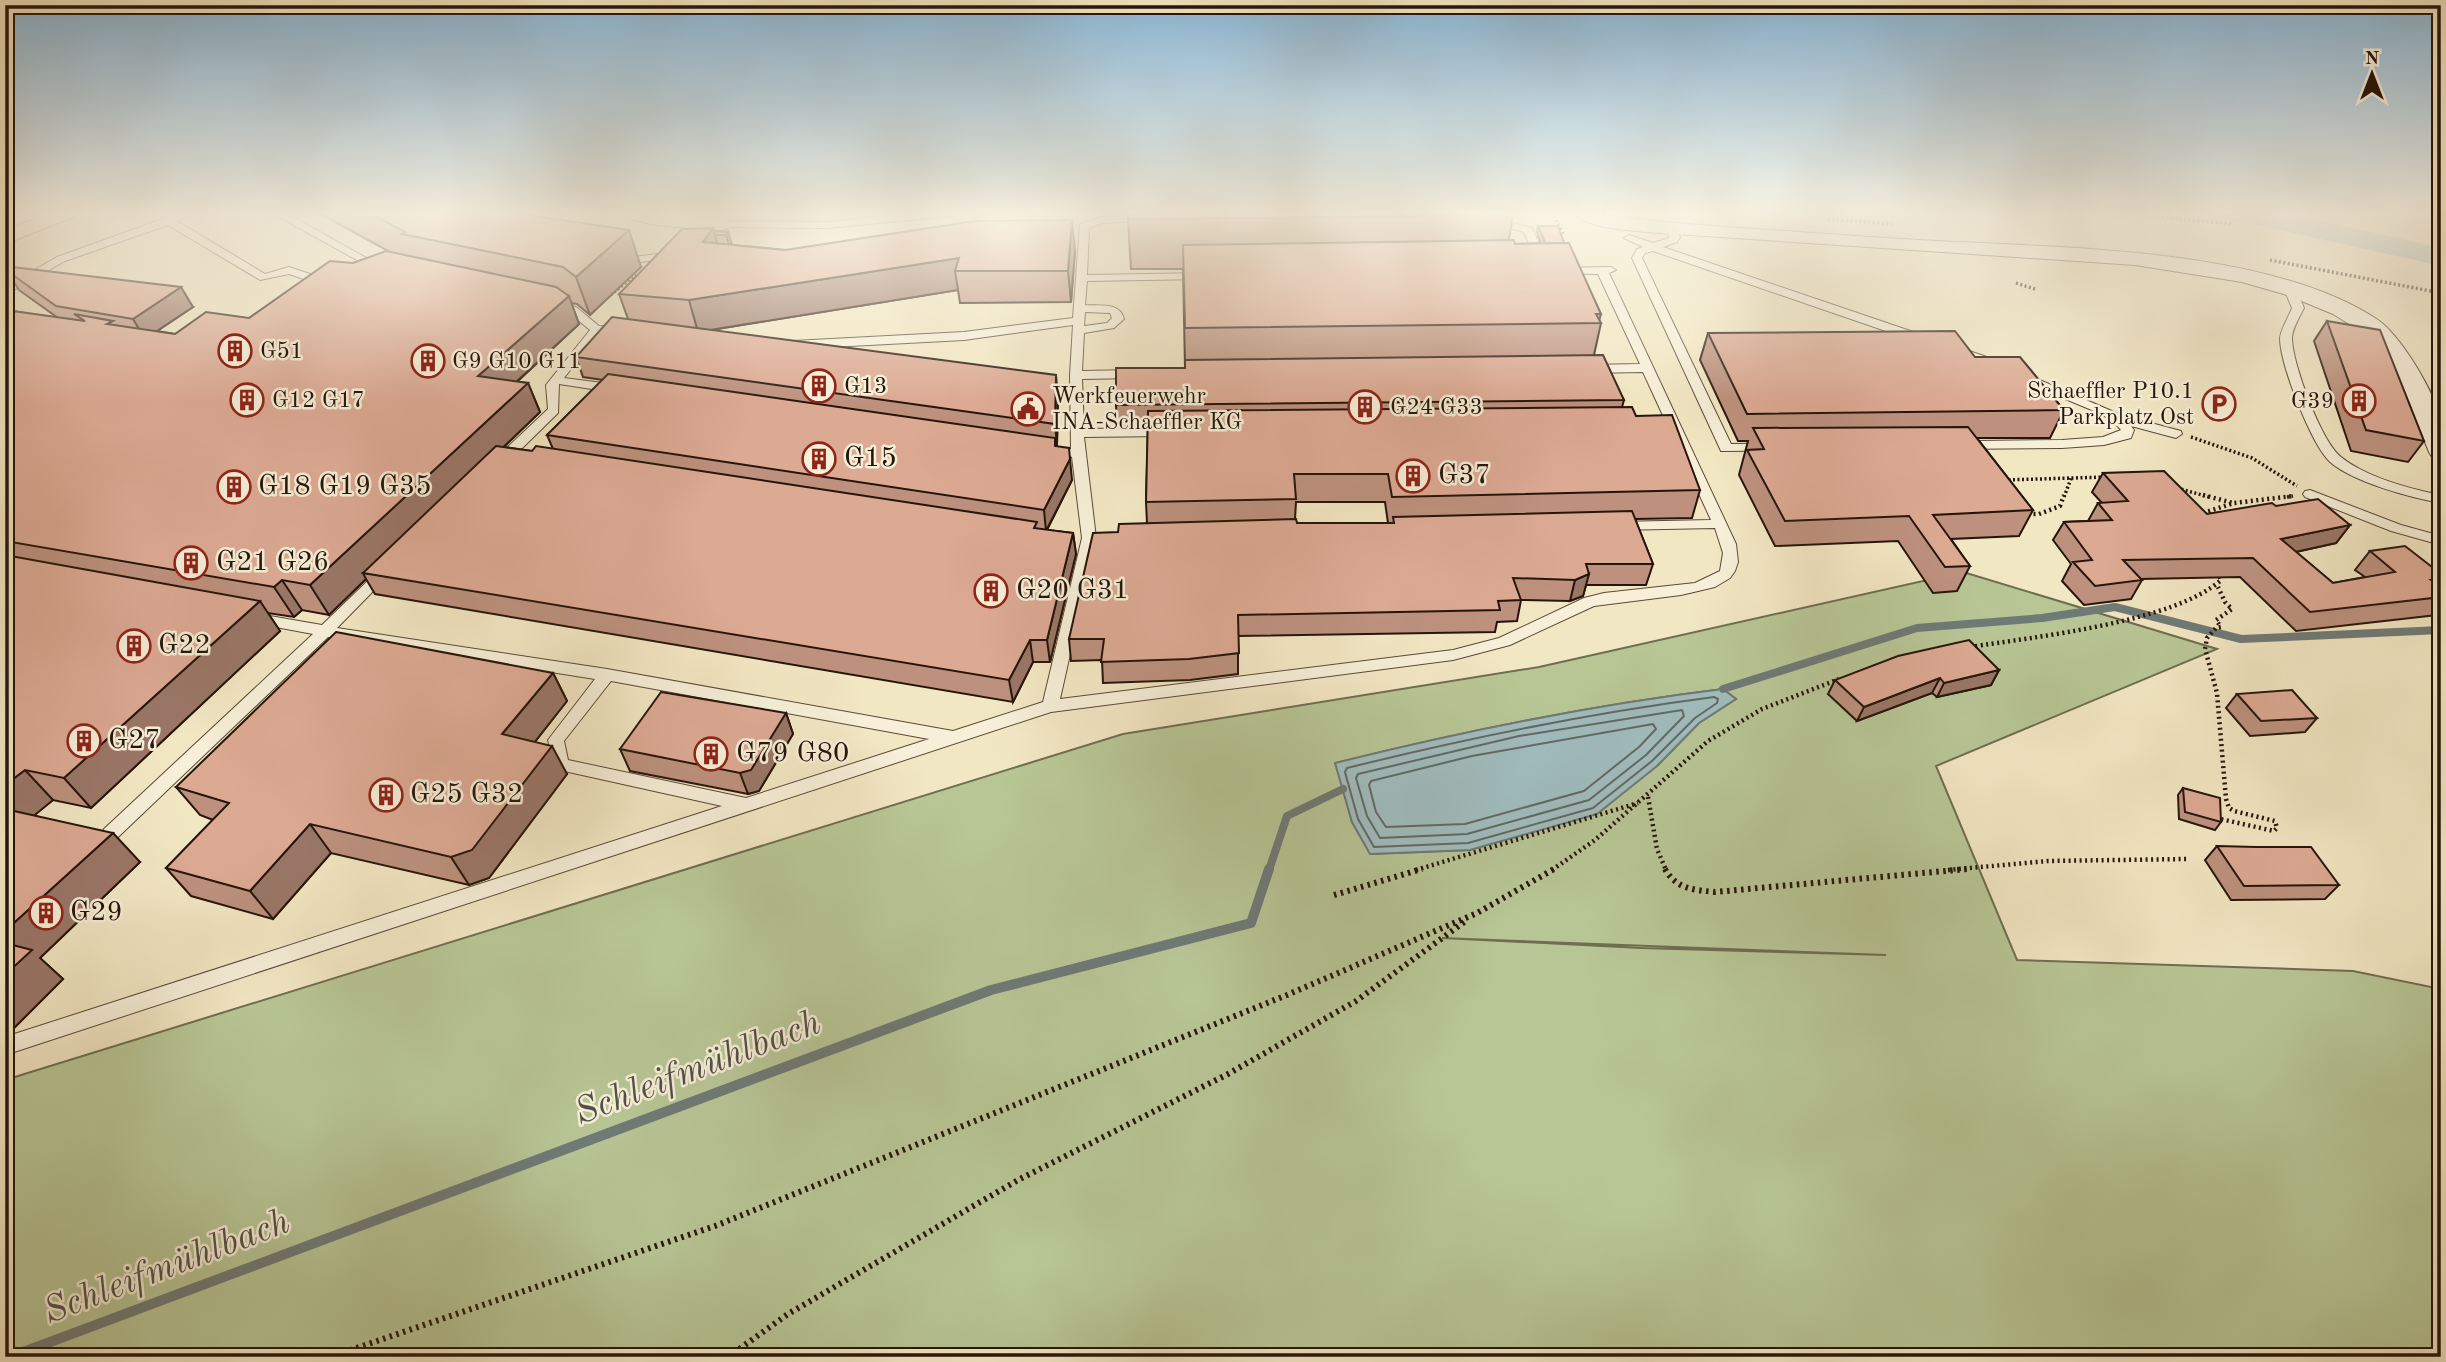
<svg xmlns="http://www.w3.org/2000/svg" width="2446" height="1362" font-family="'Old Standard TT',serif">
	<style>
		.green { fill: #b8c696; stroke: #6f6e50; stroke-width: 2; fill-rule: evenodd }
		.water { fill: #a0bdbf; stroke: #6f7a77; stroke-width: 2 }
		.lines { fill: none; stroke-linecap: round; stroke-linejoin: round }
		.shore { stroke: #636964; stroke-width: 2 }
		.stream-far1 { stroke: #6f7a77; stroke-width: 8 }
		.stream { stroke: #6f7a77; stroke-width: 10 }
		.river { fill: #a0bdbf; fill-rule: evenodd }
		.lane-casing { stroke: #594a38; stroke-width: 2 }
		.street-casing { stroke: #594a38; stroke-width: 2 }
		.path-far2 { stroke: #26150a; stroke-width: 3.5; stroke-dasharray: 2 2.5; stroke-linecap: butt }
		.path-far1 { stroke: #26150a; stroke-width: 4.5; stroke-dasharray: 2 3.5; stroke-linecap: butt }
		.path { stroke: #26150a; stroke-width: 6; stroke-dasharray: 2.5 4.5; stroke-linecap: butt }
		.lane { fill: #f7efd8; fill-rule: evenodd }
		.street { fill: #f7efd8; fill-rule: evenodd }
		.wall { fill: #bd917e; stroke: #26150a; stroke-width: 2; fill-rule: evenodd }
		.shaded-wall { fill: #9a7667; stroke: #26150a; stroke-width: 2 }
		.building { fill: #dca993; stroke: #26150a; stroke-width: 2 }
		.labels { text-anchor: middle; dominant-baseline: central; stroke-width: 5; stroke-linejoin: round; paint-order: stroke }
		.far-poi-label { font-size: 23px; fill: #26150a; stroke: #f7efd8; text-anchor: start }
		.poi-label { font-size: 28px; fill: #26150a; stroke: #f7efd8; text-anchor: start }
		.near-water-label { font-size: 37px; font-style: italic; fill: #515049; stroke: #f7efd8 }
	</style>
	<rect width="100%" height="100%" fill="#f2e7c3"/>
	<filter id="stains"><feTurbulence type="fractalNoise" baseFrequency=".00286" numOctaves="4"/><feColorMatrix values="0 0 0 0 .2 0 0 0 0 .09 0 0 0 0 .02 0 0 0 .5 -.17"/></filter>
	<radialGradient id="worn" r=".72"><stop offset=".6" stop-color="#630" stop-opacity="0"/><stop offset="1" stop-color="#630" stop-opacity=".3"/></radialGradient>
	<path class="green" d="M1963 572 2217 649 1936 766 2017 960 2353 971 2441 989V1357H5V1080L1123 734 1539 667ZM1723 689 1736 699 1699 723 1657 766 1470 850 1371 854 1352 822 1336 763C1464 731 1592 705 1723 689ZM1442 938 1885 955H1886L1641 948Z"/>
	<path class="water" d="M1723 689 1736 699 1699 723 1657 766 1597 814 1470 850 1370 854 1352 822 1335 763C1464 731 1591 705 1723 689Z"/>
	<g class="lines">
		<g class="shore">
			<path d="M1714 697 1718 699 1717 703 1695 718 1652 761 1593 808 1468 843 1374 847 1358 819 1345 772 1347 768C1468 738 1590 713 1714 697Z"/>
			<polygon points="1682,710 1684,716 1646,755 1589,800 1467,834 1380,838 1367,816 1356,778 1358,774 1519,736"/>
			<polygon points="1653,724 1656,729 1639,747 1584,791 1465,824 1386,827 1376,812 1369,785 1371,781 1472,756"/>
		</g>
		<g class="stream-far1">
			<polyline points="1723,689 1917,628 2042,618 2115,607 2241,639 2441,630"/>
			<polyline points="1269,870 1287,816 1343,789"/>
		</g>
		<polyline class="stream" points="10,1357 991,990 1251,923 1269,869"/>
		<polygon class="river" points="2197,212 2283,212 2441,248 2441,266 2258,225 2201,218"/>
		<defs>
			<g id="lane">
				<polygon points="182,212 198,212 177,221 265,274 289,267 313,275 326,272 332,275 312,282 289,274 260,280 168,225 65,261 5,295 5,287 57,257"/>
				<polygon points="270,212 284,212 386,269 377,271"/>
				<polygon points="923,212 964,212 959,215 828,228 722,227 717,224 722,221 828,222"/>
				<path d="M1149 215 1153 216V220L1103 223 1089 228 1087 275 1205 273 1211 276 1205 279 1087 281 1085 305C1100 306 1120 302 1124 319L1114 328 1084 333 1082 371 1135 370 1141 374 1135 378 1082 379 1084 429 1166 428 1172 432 1166 436 1084 437 1096 538 1060 699 1453 650 1499 638 1584 598 1604 593 1695 583 1720 571 1723 553 1715 528 1616 530 1609 526 1616 522 1711 520 1643 372 1588 373 1582 369 1588 365 1640 364 1598 274 1555 273 1554 271 1559 268 1611 267 1616 270 1609 273 1736 544 1738 562 1735 571 1730 578 1715 587 1681 595 1594 606 1510 645 1453 660 1051 712 5 1055V1037L722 806 555 769 548 740 595 679 328 637 116 839 110 841 104 839 101 834 104 829 313 634 248 622 245 618 248 614 253 613 322 625 379 570H389L391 573 337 628 607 669 953 731 1043 702 1082 538 1072 457 1063 453 1071 449 1070 375 1073 325 964 340 793 349 787 345 793 341 964 332 1073 318 1080 224 1102 217ZM1085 312 1110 313 1112 318 1107 323 1084 326ZM611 681 929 739 746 798 568 760 564 741Z"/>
				<polygon points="1488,217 1532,228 1547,262 1546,264 1537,262 1524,232 1488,221"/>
				<path d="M1667 226H1675L1680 237 1677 242 1663 247 1984 356 2121 415 2181 431 2182 434 2176 438 2131 426 2134 430 2131 438 2104 445 2062 448 1721 451 1632 258 1637 249 1643 247 1624 238 1629 235 1653 243 1669 238ZM1653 251 1976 362 2099 413 2113 421 2121 430 2103 437 2062 440 1731 444 1642 258 1645 253Z"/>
				<polygon points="675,252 679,253 679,257 633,263 613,257 618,254 633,257"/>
				<path d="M2290 286 2296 289 2304 308C2300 316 2292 329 2292 338 2292 363 2321 441 2341 457 2366 477 2410 489 2441 495V503C2411 498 2353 482 2330 462 2311 444 2280 364 2280 338 2281 329 2289 316 2292 308L2284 289Z"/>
				<polygon points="554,302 576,307 599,326 621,328 627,332 621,336 599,333 564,378 618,385 624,389 618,393 559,384 558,413 504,466 494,466 494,460 548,409 546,385 590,330 568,312 550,307 548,305"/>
				<polygon points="2310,490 2401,525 2441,536 2441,545 2391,531 2305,497 2303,494 2305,491"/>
			</g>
			<g id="street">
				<polygon points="51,212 78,212 76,216 5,244 5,231"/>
				<path d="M621 212H665L722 218 729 220 732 224 729 228 722 230C699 228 635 228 621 212Z"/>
				<path d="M1572 212C1597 212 1620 217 1645 220 1701 226 1757 229 1813 233 1870 237 1926 241 1982 243 2099 249 2279 254 2378 320 2401 336 2436 394 2441 422 2443 434 2441 448 2441 459L2432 457 2429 452 2397 374 2373 339 2333 314 2287 295 2242 282 2135 265 1645 232C1623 229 1588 229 1572 212Z"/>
			</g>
		</defs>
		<use href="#lane" class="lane-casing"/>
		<use href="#street" class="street-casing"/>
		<g class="path-far2">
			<polyline points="1552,212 1563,234 1557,235"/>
			<polyline points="2108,212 2233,224"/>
			<polyline points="973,217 1020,212"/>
			<polyline points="1828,219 1892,224"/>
			<polyline points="2270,260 2441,293"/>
			<polyline points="2016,283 2035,289"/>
			<polyline points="596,306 636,275"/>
			<polyline points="2191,437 2252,458 2297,486"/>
			<polyline points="2004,480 2107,477"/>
			<polyline points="2177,488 2209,497"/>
			<polyline points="2064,497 2072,476"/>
			<polyline points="2287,497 2293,496"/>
		</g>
		<g class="path-far1">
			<polyline points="2203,495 2233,503"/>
			<polyline points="2203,513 2234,503 2293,496"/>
			<polyline points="2028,514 2039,514 2060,506 2064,495"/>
			<path d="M1970 647C2034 637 2175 622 2221 580L2218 573"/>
			<polyline points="1648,797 1657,849 1666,870"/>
			<polyline points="2216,818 2274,831 2277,828 2275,821 2234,811 2229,808 2226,799 2217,693 2205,649 2207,638 2216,628 2221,627 2216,620 2232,609 2225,602 2218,587"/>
			<polyline points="1416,870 1638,803"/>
			<polyline points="1552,870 1595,840 1708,741 1762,709 1839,679"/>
			<polyline points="1948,870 2048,861 2187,859"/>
		</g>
		<g class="path">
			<path d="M1665 869C1676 889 1694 890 1715 892L1967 869"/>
			<polyline points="1334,895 1422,869"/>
			<polyline points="330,1357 715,1226 1287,995 1477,913 1554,869"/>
			<polyline points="728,1357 788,1314 1018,1180 1228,1074 1356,1001 1467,920"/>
		</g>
		<use href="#lane" class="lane"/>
		<use href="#street" class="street"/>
	</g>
	<g class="wall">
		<polygon points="317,212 508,212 641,267 590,315 577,304 571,303 579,324 517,382 528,383 540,412 504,447 532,451 553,449 547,435 603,380 583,377 576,357 628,319 619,294 714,231 728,232 732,245 785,250 1075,251 1071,302 960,303 958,290 711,330 1058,396 1057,445 1056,445 1056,446 1072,480 1047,530 1073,533 1076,554 1050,662 1033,662 1013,702 375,594 366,579 329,615 302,610 294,617 268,613 280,631 91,808 53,800 34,815 140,862 40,958 63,979 9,1033 5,1034 5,310 58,318 19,290 6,270 193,307 157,331 175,334 249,318 353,263 390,252"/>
		<path d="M1513 215 1509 240 1515 244 1541 243 1537 233 1538 226 1564 243 1601 314 1599 321 1601 323 1594 355 1624 400 1622 407 1636 416 1700 490 1692 518 1635 519 1653 564 1646 585H1586L1583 596 1570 601 1521 600 1517 621 1497 622 1495 632 1238 636V674L1190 680 1103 683 1102 660 1071 661 1069 639 1118 532 1147 523 1146 502 1148 426H1117L1116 405 1185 368 1183 269H1131L1128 219ZM1296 502H1385L1388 523H1297L1295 519Z"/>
		<polygon points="2327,321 2424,441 2408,462 2351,451 2314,341"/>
		<polygon points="1708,333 1975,357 2064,410 2050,438 1977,438 2033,510 2019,536 1951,539 1970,566 1957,591 1933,593 1898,541 1775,546 1739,475 1748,441 1738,441 1700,360"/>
		<polygon points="2103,473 2207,514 2276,506 2350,525 2336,543 2296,552 2333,583 2365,577 2355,570 2370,551 2441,584 2439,586 2441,587 2441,610 2437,615 2296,631 2240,577 2141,579 2142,580 2131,599 2084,605 2062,581 2071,564 2053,540 2064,522 2088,521 2098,503 2102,503 2092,492"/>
		<polygon points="1999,670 1991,685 1937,697 1932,693 1857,721 1828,694 1835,680"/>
		<polygon points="553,673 567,701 535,742 567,774 489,878 469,885 331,853 273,919 191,896 166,868 213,820 200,815 176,787"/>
		<polygon points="2237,694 2317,718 2305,732 2250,736 2226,708"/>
		<polygon points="786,713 793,734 759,791 748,794 630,771 620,749"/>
		<polygon points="2183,788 2221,822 2215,830 2179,819 2178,795"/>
		<polygon points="2217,846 2339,885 2325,899 2231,900 2205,860"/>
	</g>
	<g class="shaded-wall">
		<polygon points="1072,220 1075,251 1071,302 1068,271"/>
		<polygon points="713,228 721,259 703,242"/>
		<polygon points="629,230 641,267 590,315 576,277"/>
		<polygon points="728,232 732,245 730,248 726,235"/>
		<polygon points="959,258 955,271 958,290 698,332 689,300"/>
		<polygon points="181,287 193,307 145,339 133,319"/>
		<polygon points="569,296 579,324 491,405 478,376"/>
		<polygon points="1056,375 1058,396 1057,445 1055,424"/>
		<polygon points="528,383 540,412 371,574 363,573 366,579 329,615 310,585"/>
		<polygon points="1070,459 1072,480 1046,531 1044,510"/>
		<polygon points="2350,525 2336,543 2268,558 2281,539"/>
		<polygon points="1073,533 1076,554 1050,662 1047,640"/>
		<polygon points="1589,574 1583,596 1570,601 1575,580"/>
		<polygon points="2441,579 2441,584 2430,596 2431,580"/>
		<polygon points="282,580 302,610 294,617 274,587"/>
		<polygon points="260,601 280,631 91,808 64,778"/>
		<polygon points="1030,640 1033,662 1013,702 1009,680"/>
		<polygon points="1999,670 1991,685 1937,697 1944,683"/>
		<polygon points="553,673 567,701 518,763 502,734"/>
		<polygon points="1940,678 1932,693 1857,721 1864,707"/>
		<polygon points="786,713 793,734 759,791 748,794 740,773"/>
		<polygon points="552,746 567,774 489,878 469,885 451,857"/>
		<polygon points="25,770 53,800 12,834 5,827 5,785"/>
		<polygon points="310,824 331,853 273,919 250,891"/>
		<polygon points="113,833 140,862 40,958 63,979 9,1033 5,1034 5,931"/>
	</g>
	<g class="building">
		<polygon points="368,212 508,212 629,230 576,277 563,267 402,234 405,232"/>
		<polygon points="1129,212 1512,212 1513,215 1128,219"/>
		<polygon points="1072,220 1068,271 955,271 959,258 689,300 619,294 682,229 713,228 703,242 785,250 975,221"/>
		<polygon points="1538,226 1558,226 1564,243 1545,243"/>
		<polygon points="714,231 728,232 726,235 715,235"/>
		<polygon points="1514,240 1515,244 1569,243 1601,314 1596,314 1601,323 1185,328 1183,245"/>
		<polygon points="386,251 556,287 569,296 478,376 528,383 310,585 282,580 274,587 5,541 5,310 85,321 74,314 113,321 107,324 175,334 206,312 249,318 330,261 353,263"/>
		<polygon points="12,267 181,287 133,319 56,306 6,270"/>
		<polygon points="612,317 1056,375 1055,424 576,357"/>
		<polygon points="2327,321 2380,330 2424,441 2366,430"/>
		<polygon points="1955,331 1975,357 2020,357 2064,410 1747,414 1708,333"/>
		<polygon points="1603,355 1624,400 1116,405 1116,368 1185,368 1185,360"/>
		<polygon points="608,374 1055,438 1055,446 1069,448 1070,459 1044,510 547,435"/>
		<polygon points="1632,407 1636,416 1672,415 1700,490 1392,497 1388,474 1294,474 1296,499 1146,502 1148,411"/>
		<polygon points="1968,427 2033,510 1933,515 1970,566 1945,567 1909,516 1785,521 1747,450 1764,449 1753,428"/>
		<polygon points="496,446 532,451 536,446 1037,522 1034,528 1073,533 1047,640 1030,640 1009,680 363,573"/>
		<polygon points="2164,471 2207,514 2272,503 2276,506 2318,499 2350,525 2281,539 2333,583 2395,572 2370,551 2405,546 2441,574 2441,579 2431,580 2441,587 2441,597 2310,612 2253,558 2123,560 2142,580 2095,586 2073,562 2092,560 2064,522 2112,520 2098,503 2128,501 2103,473"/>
		<polygon points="1632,511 1653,564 1586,564 1589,574 1575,580 1513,578 1521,600 1498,601 1500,610 1238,615 1239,653 1189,659 1101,662 1104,639 1069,639 1093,533 1118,532 1119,524 1296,519 1297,523 1394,523 1393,517"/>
		<polygon points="5,555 260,601 64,778 25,770 5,785"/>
		<polygon points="336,632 553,673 502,734 552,746 472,850 451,857 310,824 250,891 166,868 229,803 176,787"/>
		<polygon points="1969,640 1999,670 1944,683 1940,678 1864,707 1835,680 1898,656"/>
		<polygon points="2292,690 2317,718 2261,721 2237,694"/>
		<polygon points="661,692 786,713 751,770 740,773 620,749"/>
		<polygon points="2183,788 2220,798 2221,822 2185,812"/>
		<polygon points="5,809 113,833 5,931"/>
		<polygon points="2217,846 2256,847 2311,847 2339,885 2244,886"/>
		<polygon points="5,943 32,950 5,975"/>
	</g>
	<linearGradient id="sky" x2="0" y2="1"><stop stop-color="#8bb8d8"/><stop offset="0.53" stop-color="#f9f4e4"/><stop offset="1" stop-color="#f9f4e4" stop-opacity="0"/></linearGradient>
	<rect width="2446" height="403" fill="url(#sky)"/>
	<defs>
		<symbol id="building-ring" viewBox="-11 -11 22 22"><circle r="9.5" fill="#f7efd8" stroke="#8f2418" stroke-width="1.5"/><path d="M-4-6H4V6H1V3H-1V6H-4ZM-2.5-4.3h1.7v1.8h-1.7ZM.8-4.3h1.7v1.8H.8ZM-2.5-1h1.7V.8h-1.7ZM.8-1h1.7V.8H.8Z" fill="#8f2418"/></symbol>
		<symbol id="parking-ring" viewBox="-11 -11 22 22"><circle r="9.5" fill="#f7efd8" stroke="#8f2418" stroke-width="1.5"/><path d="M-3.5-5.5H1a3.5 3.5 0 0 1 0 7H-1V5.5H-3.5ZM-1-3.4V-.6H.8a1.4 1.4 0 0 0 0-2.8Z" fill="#8f2418"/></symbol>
		<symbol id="civic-ring" viewBox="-11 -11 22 22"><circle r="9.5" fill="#f7efd8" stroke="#8f2418" stroke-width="1.5"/><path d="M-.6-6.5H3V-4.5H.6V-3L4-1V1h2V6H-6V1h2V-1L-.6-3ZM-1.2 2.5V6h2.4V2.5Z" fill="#8f2418"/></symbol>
	</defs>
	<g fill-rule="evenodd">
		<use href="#building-ring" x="216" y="332" width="38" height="38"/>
		<use href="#building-ring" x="409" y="342" width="38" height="38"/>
		<use href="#building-ring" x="800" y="367" width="38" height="38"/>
		<use href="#building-ring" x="228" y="381" width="38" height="38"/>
		<use href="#building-ring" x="2340" y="382" width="38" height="38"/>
		<use href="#parking-ring" x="2200" y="385" width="38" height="38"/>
		<use href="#building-ring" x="1346" y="388" width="38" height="38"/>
		<use href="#civic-ring" x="1009" y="390" width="38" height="38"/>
		<use href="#building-ring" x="800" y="440" width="38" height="38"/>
		<use href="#building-ring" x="1394" y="457" width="38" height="38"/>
		<use href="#building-ring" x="215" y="468" width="38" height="38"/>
		<use href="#building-ring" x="172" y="544" width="38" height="38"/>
		<use href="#building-ring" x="972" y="572" width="38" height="38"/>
		<use href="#building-ring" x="115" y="627" width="38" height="38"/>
		<use href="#building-ring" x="65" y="722" width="38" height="38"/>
		<use href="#building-ring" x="692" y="735" width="38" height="38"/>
		<use href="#building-ring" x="367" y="776" width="38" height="38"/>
		<use href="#building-ring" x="27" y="894" width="38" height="38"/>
	</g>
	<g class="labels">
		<g class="far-poi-label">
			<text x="260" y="351">G51</text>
			<text x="452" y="361">G9 G10 G11</text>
			<text x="844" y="386">G13</text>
			<text x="2194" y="391" text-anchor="end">Schaeffler P10.1<tspan x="2194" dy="26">Parkplatz Ost</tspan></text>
			<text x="1052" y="396">Werkfeuerwehr<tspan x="1052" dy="26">INA-Schaeffler KG</tspan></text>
			<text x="272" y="400">G12 G17</text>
			<text x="2334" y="401" text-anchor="end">G39</text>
			<text x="1390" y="407">G24 G33</text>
		</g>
		<g class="poi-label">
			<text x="844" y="459">G15</text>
			<text x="1438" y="476">G37</text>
			<text x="258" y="487">G18 G19 G35</text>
			<text x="216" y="563">G21 G26</text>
			<text x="1016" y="591">G20 G31</text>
			<text x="158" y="646">G22</text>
			<text x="108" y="741">G27</text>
			<text x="736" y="754">G79 G80</text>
			<text x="410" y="795">G25 G32</text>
			<text x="70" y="913">G29</text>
		</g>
		<g class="near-water-label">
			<text transform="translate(698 1069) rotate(-21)">Schleifmühlbach</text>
			<text transform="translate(167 1268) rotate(-21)">Schleifmühlbach</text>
		</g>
	</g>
	<rect width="2446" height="1362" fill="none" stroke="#f2e7c3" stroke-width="28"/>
	<rect x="7" y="7" width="2432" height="1348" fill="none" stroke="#26150a" stroke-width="3.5"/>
	<rect x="14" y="14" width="2418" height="1334" fill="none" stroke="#26150a" stroke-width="2"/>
	<g transform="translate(2372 74)" stroke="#f7efd8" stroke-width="5" paint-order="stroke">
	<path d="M0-5L12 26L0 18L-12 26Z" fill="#26150a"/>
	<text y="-10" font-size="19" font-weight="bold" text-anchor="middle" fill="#26150a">N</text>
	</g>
	<rect width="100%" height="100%" filter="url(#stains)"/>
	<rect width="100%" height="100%" fill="url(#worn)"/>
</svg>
